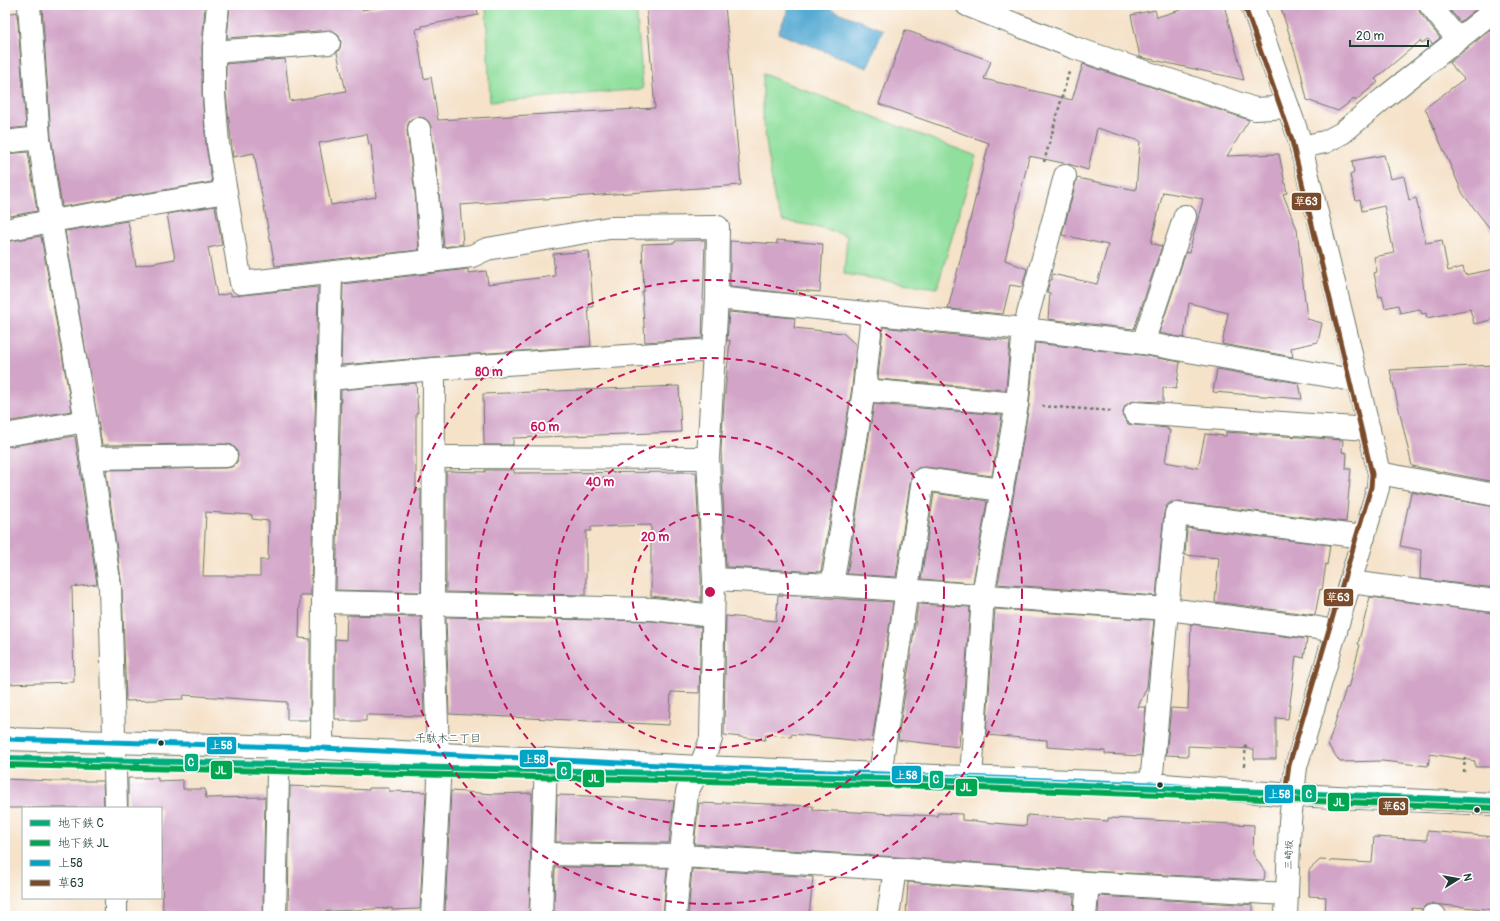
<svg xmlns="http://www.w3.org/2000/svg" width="1500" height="921" font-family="Pangolin,'Klee One',sans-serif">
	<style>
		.green { fill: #90df9d; stroke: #588e68 }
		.water { fill: #57aad3; stroke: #3b7484 }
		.building { fill: #d2a4c7; fill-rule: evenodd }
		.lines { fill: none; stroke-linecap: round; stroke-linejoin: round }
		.minor-casing { stroke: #6a7768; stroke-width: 24 }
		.major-casing { stroke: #6a7768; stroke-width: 24 }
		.path { stroke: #6a7768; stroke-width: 2.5; stroke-dasharray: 3 3; stroke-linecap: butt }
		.minor { stroke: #fff; stroke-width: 22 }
		.major { stroke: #fff; stroke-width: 22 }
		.bus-1-casing { stroke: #fff; stroke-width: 8 }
		.bus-2-casing { stroke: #fff; stroke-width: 8 }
		.bus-1 { stroke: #02a4c6; stroke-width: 5 }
		.bus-2 { stroke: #7a4b2a; stroke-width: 5 }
		.metro-1-casing { stroke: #fff; stroke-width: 9 }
		.metro-2-casing { stroke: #fff; stroke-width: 9 }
		.metro-1 { stroke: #03ae7d; stroke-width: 6 }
		.metro-2 { stroke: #00a650; stroke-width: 6 }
		.ring { fill: none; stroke: #c2185b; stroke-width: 2; stroke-dasharray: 7 5 }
		.bus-dot { fill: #1f3d34; stroke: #fff; stroke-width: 1.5 }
		.labels { text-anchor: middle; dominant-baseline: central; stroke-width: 3.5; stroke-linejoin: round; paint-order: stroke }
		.street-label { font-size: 10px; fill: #1f3d34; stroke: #fff }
		.neighbourhood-label { font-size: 11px; fill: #1f3d34; stroke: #fff }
		.centre { fill: #c2185b; stroke: #fff; stroke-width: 2 }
		.ring-label { font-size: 12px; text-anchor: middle; font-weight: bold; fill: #c2185b; stroke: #fff; stroke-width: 3.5; stroke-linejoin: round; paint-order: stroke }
		.line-badge { stroke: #fff; stroke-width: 1.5 }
		.badge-label { font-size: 11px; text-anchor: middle; font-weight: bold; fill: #fff }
	</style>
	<rect width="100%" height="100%" fill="#fff"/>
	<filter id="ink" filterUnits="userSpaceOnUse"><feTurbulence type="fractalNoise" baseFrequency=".025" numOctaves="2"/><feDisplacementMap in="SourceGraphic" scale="8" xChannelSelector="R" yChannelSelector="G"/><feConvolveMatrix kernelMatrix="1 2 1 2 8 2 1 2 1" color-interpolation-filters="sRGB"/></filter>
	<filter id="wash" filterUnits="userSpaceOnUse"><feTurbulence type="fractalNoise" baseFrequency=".012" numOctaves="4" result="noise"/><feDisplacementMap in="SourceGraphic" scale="16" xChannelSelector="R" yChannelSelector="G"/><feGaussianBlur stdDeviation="0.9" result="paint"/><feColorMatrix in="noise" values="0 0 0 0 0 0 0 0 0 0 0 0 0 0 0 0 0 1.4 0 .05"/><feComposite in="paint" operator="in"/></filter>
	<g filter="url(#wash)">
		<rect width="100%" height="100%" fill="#f5e2c9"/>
		<g class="green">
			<polygon points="486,5 636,5 643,89 490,102"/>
			<polygon points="763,74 976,156 937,288 844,274 847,236 820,227 783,221 775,203 763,119"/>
		</g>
		<polygon class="water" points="790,5 820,5 883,30 867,68 778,33"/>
		<g id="blocks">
			<g class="building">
				<polygon points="50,5 205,5 202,47 202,94 206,145 212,182 62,207 51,137 42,7"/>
				<path d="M230 5H361L362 10 388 5H477L478 15 422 26V28L416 29 424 79 431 77 438 120 655 108 646 5H725L741 185 460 205 463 244 444 247 439 191 431 127 429 122 424 118 417 117 411 119 408 124 407 131 415 193 419 250 275 266 254 153 233 157 226 94V64L285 59 290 101 346 91 337 53 340 48 341 42 339 36 331 30 227 38ZM367 134 369 145 371 144 376 197 331 205 319 143Z"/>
				<polygon points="1197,5 1224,5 1244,80 1140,57 1131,15 1155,10 1157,17"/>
				<polygon points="1280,5 1418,5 1420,13 1440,38 1432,44 1428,39 1422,44 1420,41 1375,79 1378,82 1355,101 1354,99 1338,111 1307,100 1300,68"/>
				<polygon points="1446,5 1481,5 1460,22"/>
				<polygon points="17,12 26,127 5,129 5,87 9,86 5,53 5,14"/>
				<polygon points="1495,26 1495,235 1463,194 1425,108 1464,79 1449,63"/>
				<polygon points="905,30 991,61 984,79 1072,100 1083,64 1249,120 1227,156 1279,154 1287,193 1283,194 1297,229 1307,319 1322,323 1318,342 1291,348 1293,357 1222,344 1228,313 1189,303 1184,338 1159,333 1186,252 1189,253 1203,199 1163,192 1151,243 1162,246 1134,329 1048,319 1050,293 1047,292 1050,280 1052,280 1052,274 1097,284 1108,245 1062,235 1077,178 1136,190 1140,141 1097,128 1088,170 1068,164 1029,156 1005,260 1027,269 1022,287 1010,285 1003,314 948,309 989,143 879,104"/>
				<polygon points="28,152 37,211 10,216 7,194 8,194 5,171 5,154"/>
				<polygon points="1384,155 1390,179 1404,176 1409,200 1416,198 1426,243 1442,240 1448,271 1463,267 1465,275 1495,269 1495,319 1474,324 1470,309 1427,318 1426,313 1422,314 1420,309 1400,313 1398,305 1385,308 1382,296 1379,297 1374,273 1377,272 1374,257 1394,253 1384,206 1362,211 1360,200 1356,201 1350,175 1354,173 1352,161"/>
				<path d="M215 206 222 245 208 248 217 296 231 293V296L242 295 318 287 311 595H300L299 638 310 639V720H287V702L184 695 183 699 126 701 122 587 106 470 226 468 232 467 237 462 238 455 236 449 232 445 226 444 102 445 65 231 128 221 136 266 175 259 167 214ZM206 512 252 515V519L269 521 268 560H260V576H203Z"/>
				<polygon points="41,236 72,411 5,422 5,242"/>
				<polygon points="705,240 702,338 645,342 642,291 644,291 642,244 675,243 675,241"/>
				<polygon points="777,240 823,244 820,292 797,290 797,294 730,287 730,241 777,244"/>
				<polygon points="589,251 593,307 588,307 591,346 433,357 341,365 343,284 468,269 468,273 486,271 488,284 555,276 553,254"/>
				<polygon points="729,312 795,318 794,328 843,333 856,345 852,388 821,572 726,567 721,450 724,403 730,340 727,341"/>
				<polygon points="883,327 1010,341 1006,390 878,379"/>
				<polygon points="1035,343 1141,355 1180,362 1176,389 1163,387 1163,402 1136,401 1130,402 1125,406 1123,412 1124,418 1128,424 1134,425 1168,428 1167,430 1170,430 1165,462 1198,468 1205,434 1226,436 1226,432 1343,440 1342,452 1347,453 1346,469 1351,469 1346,522 1178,502 1171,502 1166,506 1164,513 1156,596 998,584 1029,406"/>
				<polygon points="1495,365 1495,482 1412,466 1390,370"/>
				<polygon points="1217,369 1299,383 1302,399 1213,392"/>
				<polygon points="416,383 418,413 416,413 416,492 421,489 421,592 336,590 341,390"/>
				<polygon points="679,386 681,432 513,438 513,445 484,445 483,394"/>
				<polygon points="874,404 1002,415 992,476 925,467 918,468 913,472 911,477 896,577 847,574"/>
				<polygon points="75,436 97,584 72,587 74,682 5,684 5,447"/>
				<polygon points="485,470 514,470 514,473 696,472 701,579 701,602 651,596 651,525 591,527 591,531 586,531 586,595 446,592 446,472 448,471 485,472"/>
				<polygon points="1411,492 1495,507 1495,588 1420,579 1421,550 1400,546"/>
				<polygon points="934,493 987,501 973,583 921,579"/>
				<polygon points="1187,528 1330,545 1327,565 1326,564 1322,590 1320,589 1315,615 1215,602 1219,558 1185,555"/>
				<polygon points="778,595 893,602 872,742 792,734 791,737 766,734 765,740 724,735 726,616 776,621"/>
				<polygon points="1370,597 1495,613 1495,767 1475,767 1475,761 1430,754 1428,766 1382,761 1340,762 1328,745 1346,688 1348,688 1360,645 1358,644"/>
				<polygon points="918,604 970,607 961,733 960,733 959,747 898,740"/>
				<polygon points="995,609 1154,620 1147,687 1138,707 1146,707 1141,756 1105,754 1105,751 1047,747 1047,740 986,735"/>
				<polygon points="347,615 421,617 424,716 366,715 366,721 340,721 340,719 335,719 335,639 346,640"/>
				<polygon points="446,617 652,621 701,627 699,693 671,692 669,725 449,714"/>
				<polygon points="1191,624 1307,639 1304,658 1296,656 1288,719 1276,718 1276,759 1254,759 1254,749 1188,746 1188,756 1166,755 1171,708 1188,709"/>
				<polygon points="128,778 158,778 158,781 183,780 183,789 205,789 206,798 265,797 263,915 213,914 213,916 163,916 161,808 128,808"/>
				<polygon points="5,779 53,781 103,781 104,808 5,808"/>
				<polygon points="290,786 369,790 369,788 389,788 389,791 426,792 420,909 392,910 392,908 314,912 314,915 288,915"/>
				<polygon points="451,791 493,794 532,793 529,916 470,916 470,913 445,912"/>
				<polygon points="557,795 614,797 674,801 669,843 556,842"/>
				<polygon points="723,802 813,806 813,810 937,816 938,813 962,814 962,820 1026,826 1027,815 1108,821 1108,818 1254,825 1253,854 1265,872 1264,880 1089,871 896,857 694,844 699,803 723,804"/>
				<polygon points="1427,831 1495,837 1495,910 1432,904 1426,905 1422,909 1412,908 1411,916 1325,916 1326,897 1309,896 1309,870 1320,860 1372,863 1374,837 1427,840"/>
				<polygon points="555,867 667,868 663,916 575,916 554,914"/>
				<polygon points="692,869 813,877 809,916 688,916"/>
				<polygon points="908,882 1074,895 1073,916 906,916"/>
				<polygon points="1099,896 1253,905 1253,916 1098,916"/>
			</g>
		</g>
	</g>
	<g filter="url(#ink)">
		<use href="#blocks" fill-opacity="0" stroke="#6a7768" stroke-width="1"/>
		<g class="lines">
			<defs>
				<g id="minor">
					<polyline points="29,5 39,138 51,221 86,421 110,587 116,808"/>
					<polyline points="218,5 214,47 214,94 218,144 241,283 472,256 487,249 609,228 718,227 717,298 708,458 714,579 711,739 700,767 687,792 675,916"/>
					<polyline points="967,5 1075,48 1255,109 1288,107"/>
					<polyline points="1430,5 1458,40"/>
					<polyline points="214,52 329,43"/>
					<polyline points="419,129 427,192 432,261"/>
					<polyline points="5,142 39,138"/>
					<polyline points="1301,147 1325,142 1342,133 1384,98 1495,10"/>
					<polyline points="1065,176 1024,329 1143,343 1358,381"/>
					<polyline points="5,230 51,221 226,192"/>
					<polyline points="717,298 1024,329 1017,404 983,595 971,778"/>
					<polyline points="1143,343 1185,216"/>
					<polyline points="329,379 434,369 714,350"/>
					<polyline points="864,390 1017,404"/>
					<polyline points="1135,413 1369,429"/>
					<polyline points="5,435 86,421"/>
					<polyline points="434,457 708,458"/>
					<polyline points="91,458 226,456"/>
					<polyline points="1379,473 1495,495"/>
					<polyline points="714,579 832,585 1168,609 1318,628 1336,632"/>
					<polyline points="1350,582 1495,601"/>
					<polyline points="832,585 864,390 872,314"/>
					<polyline points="323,602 653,609 713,616"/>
					<polyline points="322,748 323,602 331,274"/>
					<polyline points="880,775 923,479 1002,490"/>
					<polyline points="1151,784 1176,514 1364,537"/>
					<polyline points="543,854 681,856 895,869 1088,883 1287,894"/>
					<polyline points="116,898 116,916"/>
					<polyline points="275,916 278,774 277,748"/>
					<polyline points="432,916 439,782 433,604 434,369"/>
					<polyline points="541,916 546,759"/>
					<polyline points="888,916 895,869"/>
					<polyline points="1085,916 1088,883"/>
					<polyline points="1432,916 1435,916"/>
				</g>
				<g id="major">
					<polyline points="1252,5 1298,135 1345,328 1379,473 1378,488 1350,582 1296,767 1290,821 1286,916"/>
					<polyline points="5,739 322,748 700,767 1151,784 1292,795 1495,804"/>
				</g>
			</defs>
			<use href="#minor" class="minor-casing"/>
			<use href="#major" class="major-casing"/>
			<g class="path">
				<polyline points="1044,162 1069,72"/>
				<polyline points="1042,406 1112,411"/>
				<polyline points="1244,766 1246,744"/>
				<polyline points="1464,772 1465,754"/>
			</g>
			<use href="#minor" class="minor"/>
			<use href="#major" class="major"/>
			<defs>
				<polyline id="bus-1" points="5,739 322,748 700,767 1151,784 1292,795 1495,804"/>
				<g id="bus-2">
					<polyline points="1245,7 1291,137 1372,474 1371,487 1289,765 1285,794"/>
					<polyline points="1292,802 1495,811"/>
				</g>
			</defs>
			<use href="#bus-1" class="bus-1-casing"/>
			<use href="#bus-2" class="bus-2-casing"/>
			<use href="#bus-1" class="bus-1"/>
			<use href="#bus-2" class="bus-2"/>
			<defs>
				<polyline id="metro-1" points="5,758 927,779 1495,801"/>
				<polyline id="metro-2" points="5,765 927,786 1495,808"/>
			</defs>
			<use href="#metro-1" class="metro-1-casing"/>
			<use href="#metro-2" class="metro-2-casing"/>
			<use href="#metro-1" class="metro-1"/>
			<use href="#metro-2" class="metro-2"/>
		</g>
	</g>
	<g class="ring">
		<circle cx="710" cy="592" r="78"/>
		<circle cx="710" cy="592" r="156"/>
		<circle cx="710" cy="592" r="234"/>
		<circle cx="710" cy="592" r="312"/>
	</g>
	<g class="bus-dot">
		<circle cx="161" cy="743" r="3.5"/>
		<circle cx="1160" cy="785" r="3.5"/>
		<circle cx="1477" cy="810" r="3.5"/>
	</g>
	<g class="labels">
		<g class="street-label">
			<text transform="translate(1289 855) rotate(-88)">三崎坂</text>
		</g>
		<g class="neighbourhood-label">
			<text x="448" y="738">千駄木二丁目</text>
		</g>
	</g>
	<circle cx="710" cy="592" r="6" class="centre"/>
	<g class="ring-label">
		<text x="489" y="376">80 m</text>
		<text x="545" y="431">60 m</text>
		<text x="600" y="486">40 m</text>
		<text x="655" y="541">20 m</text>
	</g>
	<g class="line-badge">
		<rect x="1291" y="192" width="31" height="19" rx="4" fill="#7a4b2a"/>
		<rect x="1323" y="588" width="31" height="19" rx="4" fill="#7a4b2a"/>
		<rect x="206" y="736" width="31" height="19" rx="4" fill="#02a4c6"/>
		<rect x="519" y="749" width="30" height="19" rx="4" fill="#02a4c6"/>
		<rect x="184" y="753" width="15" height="19" rx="4" fill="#03ae7d"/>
		<rect x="210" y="760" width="23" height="20" rx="4" fill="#00a650"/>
		<rect x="556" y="761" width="16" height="19" rx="4" fill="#03ae7d"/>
		<rect x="891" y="765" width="31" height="19" rx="4" fill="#02a4c6"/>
		<rect x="582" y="769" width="23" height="19" rx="4" fill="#00a650"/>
		<rect x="929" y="770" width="15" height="19" rx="4" fill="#03ae7d"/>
		<rect x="955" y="778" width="23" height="19" rx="4" fill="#00a650"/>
		<rect x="1301" y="784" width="16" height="19" rx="4" fill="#03ae7d"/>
		<rect x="1264" y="784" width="30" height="20" rx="4" fill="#02a4c6"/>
		<rect x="1327" y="792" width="23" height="20" rx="4" fill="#00a650"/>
		<rect x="1378" y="797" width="31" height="19" rx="4" fill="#7a4b2a"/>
	</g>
	<g class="badge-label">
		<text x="1306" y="205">草63</text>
		<text x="1338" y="601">草63</text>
		<text x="221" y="749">上58</text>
		<text x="534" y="763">上58</text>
		<text x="191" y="766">C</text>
		<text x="221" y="774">JL</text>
		<text x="564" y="775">C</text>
		<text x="906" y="779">上58</text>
		<text x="594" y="782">JL</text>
		<text x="936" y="783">C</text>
		<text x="966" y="791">JL</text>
		<text x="1309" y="798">C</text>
		<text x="1279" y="798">上58</text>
		<text x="1339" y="806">JL</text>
		<text x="1394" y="810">草63</text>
	</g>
	<rect width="1500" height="921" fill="none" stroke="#fff" stroke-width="20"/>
	<rect x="22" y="807" width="140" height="92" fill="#ffffff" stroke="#a5b1ae"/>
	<rect x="30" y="820" width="20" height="6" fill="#03ae7d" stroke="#a5b1ae"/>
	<text x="58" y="827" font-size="12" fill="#1f3d34">地下鉄 C</text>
	<rect x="30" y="840" width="20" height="6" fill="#00a650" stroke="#a5b1ae"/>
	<text x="58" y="847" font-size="12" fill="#1f3d34">地下鉄 JL</text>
	<rect x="30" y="860" width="20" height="6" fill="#02a4c6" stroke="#a5b1ae"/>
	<text x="58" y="867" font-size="12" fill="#1f3d34">上58</text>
	<rect x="30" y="880" width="20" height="6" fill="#7a4b2a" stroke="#a5b1ae"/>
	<text x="58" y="887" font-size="12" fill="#1f3d34">草63</text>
	<g transform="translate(1458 879) rotate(79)" stroke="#ffffff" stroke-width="3" paint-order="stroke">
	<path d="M0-3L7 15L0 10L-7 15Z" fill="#1f3d34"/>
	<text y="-6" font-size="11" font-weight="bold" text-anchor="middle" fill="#1f3d34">N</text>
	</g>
	<path d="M1350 40v6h78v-6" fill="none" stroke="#1f3d34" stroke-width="2"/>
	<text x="1356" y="40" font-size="12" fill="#1f3d34" stroke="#ffffff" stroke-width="3" paint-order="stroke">20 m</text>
</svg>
